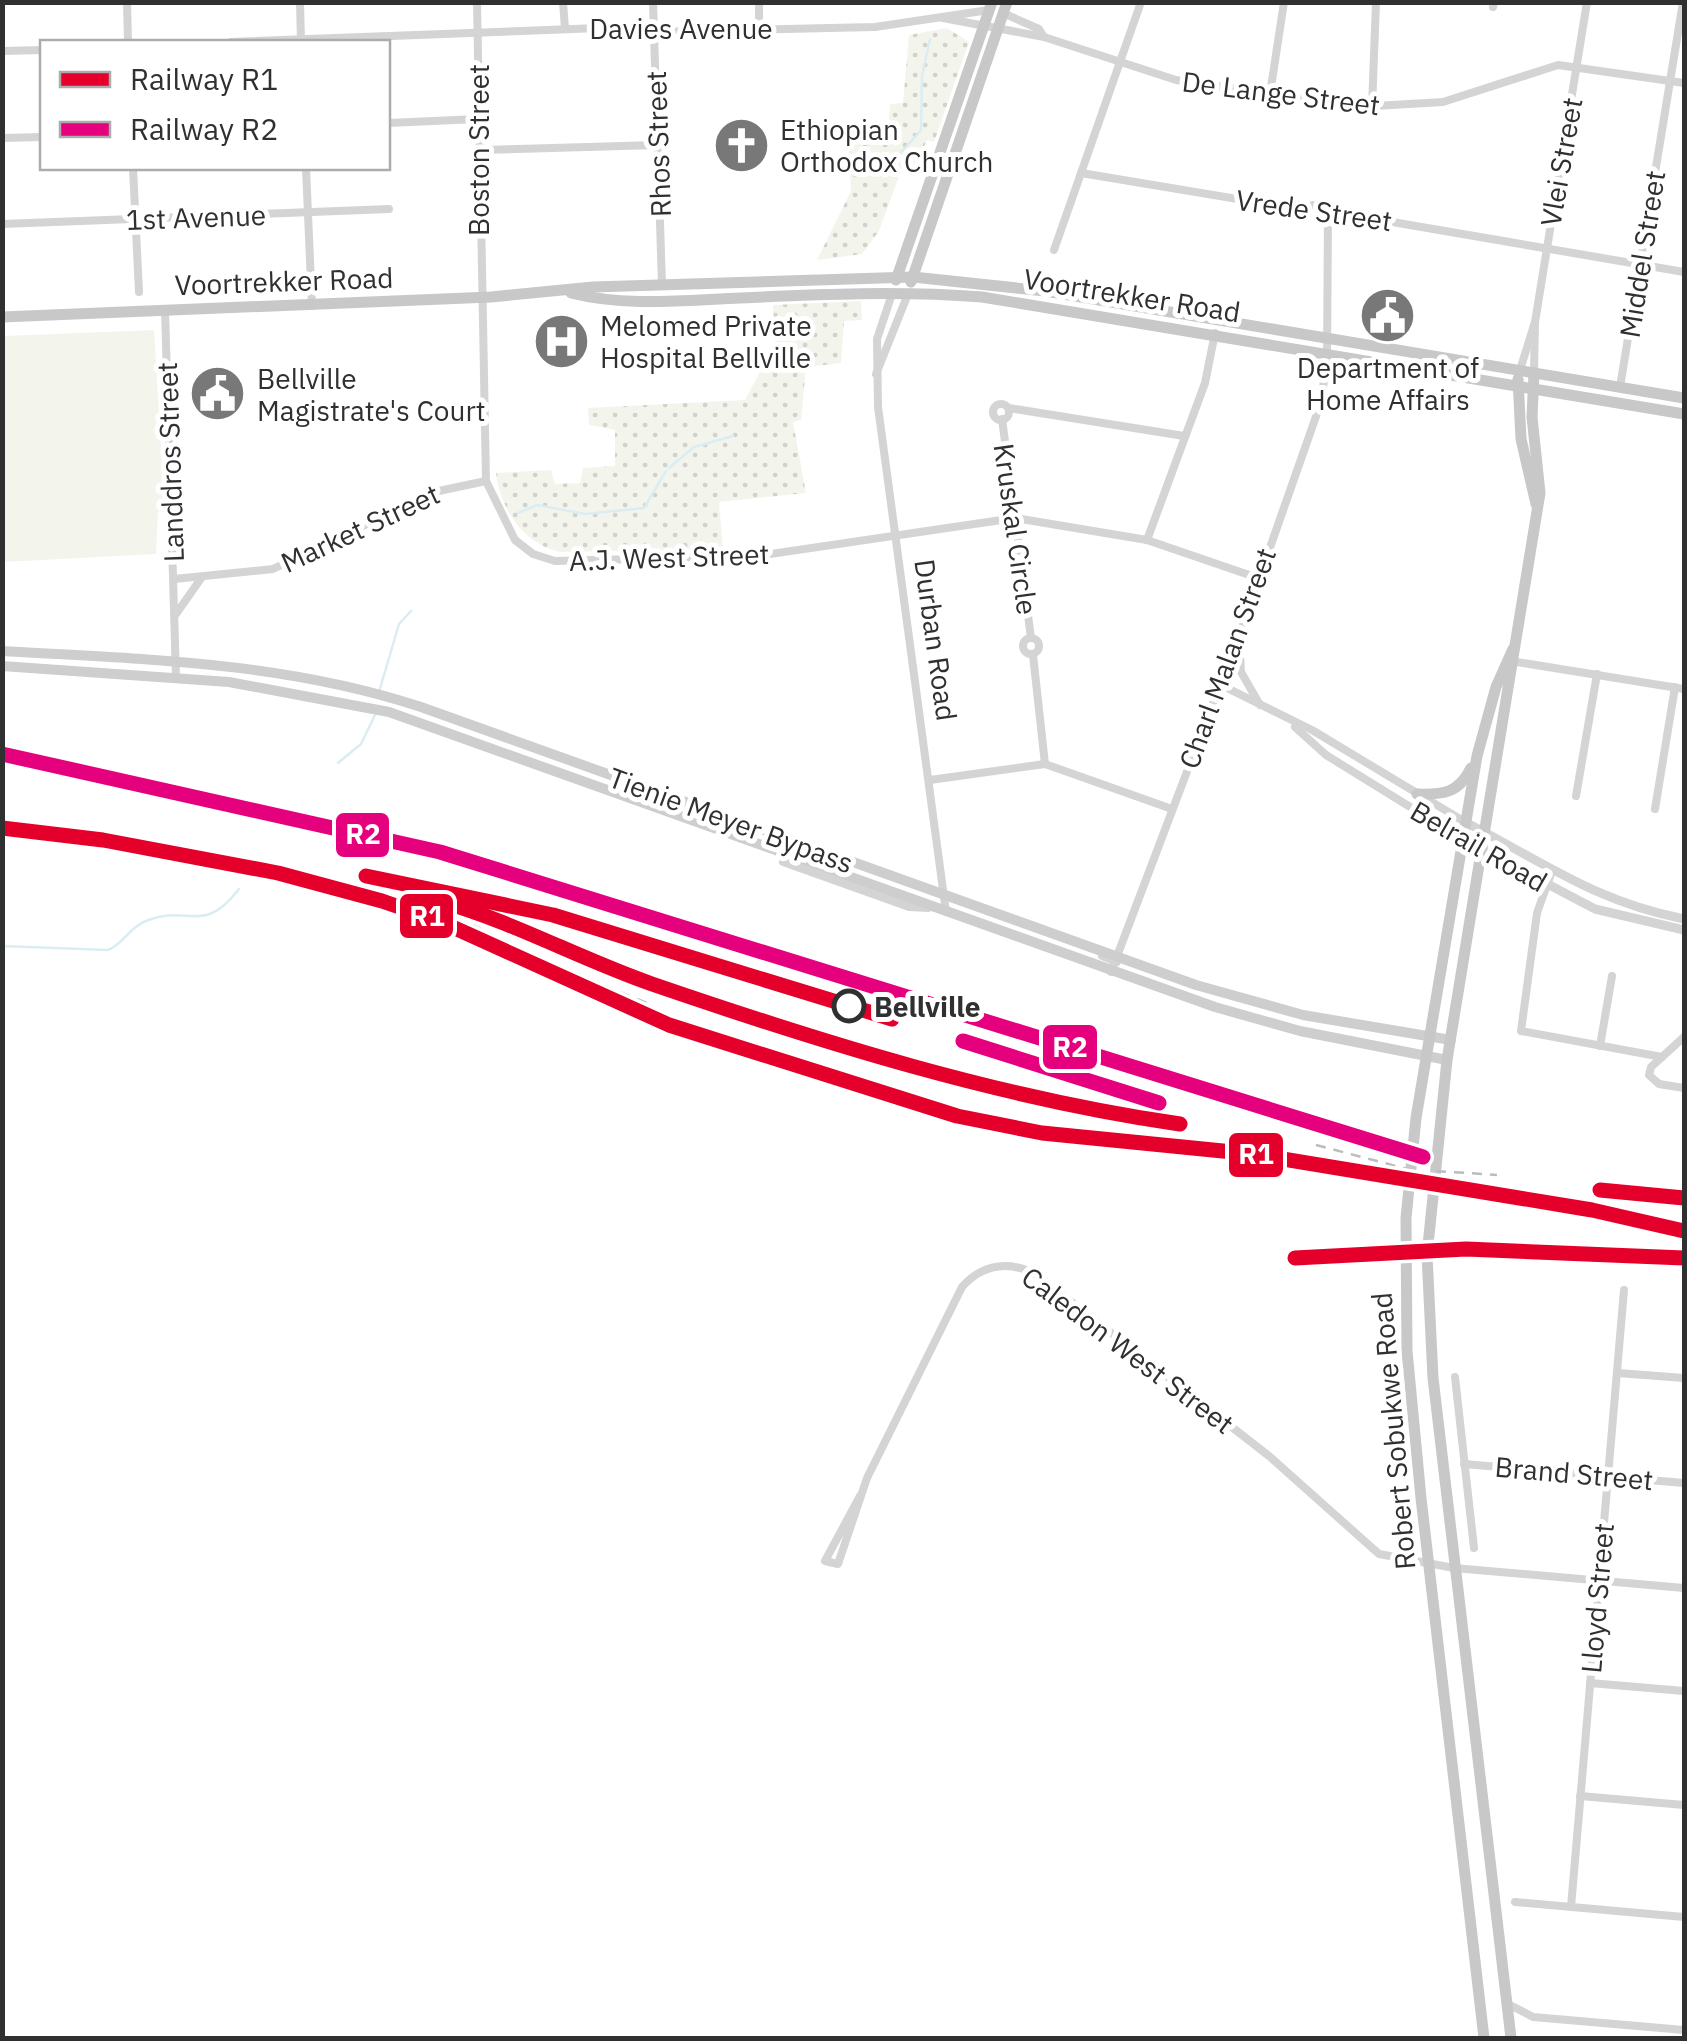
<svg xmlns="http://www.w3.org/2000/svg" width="1687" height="2041" font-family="'IBM Plex Sans',sans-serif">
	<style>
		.grass { fill: url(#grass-dots) }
		.garden { fill: #f3f5ed }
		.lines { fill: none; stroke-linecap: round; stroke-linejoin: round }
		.stream { stroke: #dbedf2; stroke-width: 2.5 }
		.minor { stroke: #d4d4d4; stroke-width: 8 }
		.tertiary { stroke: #d4d4d4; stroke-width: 9 }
		.secondary { stroke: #cecece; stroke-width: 10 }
		.primary { stroke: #c8c8c8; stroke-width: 11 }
		.rail { stroke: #bcbcbc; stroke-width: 2.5; stroke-dasharray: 10 8; stroke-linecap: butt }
		.rail-1-casing { stroke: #fff; stroke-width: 22 }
		.rail-2-casing { stroke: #fff; stroke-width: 22 }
		.rail-1 { stroke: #e4002b; stroke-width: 15 }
		.rail-2 { stroke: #e5007d; stroke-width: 15 }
		.stop-dot { fill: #fff; stroke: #303030; stroke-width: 5 }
		.labels { text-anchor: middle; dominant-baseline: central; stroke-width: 10; stroke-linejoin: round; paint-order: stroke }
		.street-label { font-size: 28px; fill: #303030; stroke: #fff }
		.poi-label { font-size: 28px; fill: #303030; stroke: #fff; text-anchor: start }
		.stop-label { font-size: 28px; font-weight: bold; fill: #303030; stroke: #fff; text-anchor: start }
		.line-badge { stroke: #fff; stroke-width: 4 }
		.badge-label { font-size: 28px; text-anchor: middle; font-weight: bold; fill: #fff }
	</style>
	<defs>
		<pattern id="grass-dots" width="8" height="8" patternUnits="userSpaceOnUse" patternTransform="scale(2.5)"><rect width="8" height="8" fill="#f3f5ed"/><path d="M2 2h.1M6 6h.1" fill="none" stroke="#d1d2cc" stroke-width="1.8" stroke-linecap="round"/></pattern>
	</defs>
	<rect width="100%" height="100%" fill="#fff"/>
	<g class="grass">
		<polygon points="947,28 969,42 934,142 927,140 915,168 903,165 879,231 862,254 817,260 851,191 848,135 888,134 890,104 903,103 909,35"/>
		<path d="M861 301 862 320 844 321 841 363 806 367 801 420 793 422 806 493 719 502 723 549 561 552C524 545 501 510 496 473L551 470 555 484 580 483 583 468 615 466V430L589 425 588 408 745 400 775 344 773 305Z"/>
	</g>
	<polygon class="garden" points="154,330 164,496 163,509 158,512 156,554 3,562 3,336"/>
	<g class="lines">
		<g class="stream">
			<polyline points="897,157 921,130 922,76 930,39"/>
			<polyline points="669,468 694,447 733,436"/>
			<polyline points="518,513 537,505 585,514 644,508 666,471"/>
			<polyline points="379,692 399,624 411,611"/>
			<polyline points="338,763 361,744 375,715"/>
			<path d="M2 946 108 950C125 943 128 928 146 921 189 903 202 937 239 889"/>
		</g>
		<g class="minor">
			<polyline points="127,2 128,42"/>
			<polyline points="300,2 301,42"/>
			<polyline points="477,2 486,481 515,540 533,554 555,561 757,556 1015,518 1147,540 1258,578"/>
			<polyline points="563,2 565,29"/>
			<polyline points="653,2 662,285"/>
			<polyline points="759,2 759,29"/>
			<polyline points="1493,7 1494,2"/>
			<polyline points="1003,13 1039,29 1044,37"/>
			<polyline points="943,18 1044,37 1176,80 1358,107 1443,102 1558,65 1684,83"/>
			<polyline points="231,42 599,28 653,32 875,27 989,10"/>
			<polyline points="2,51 42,50"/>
			<polyline points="1270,94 1284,2"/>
			<polyline points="1372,108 1376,2"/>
			<polyline points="388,123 478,119"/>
			<polyline points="2,138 42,137"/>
			<polyline points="479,150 658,145"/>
			<polyline points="133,168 139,292"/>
			<polyline points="306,168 312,306"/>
			<polyline points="1081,173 1298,209 1313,205 1328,211 1684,272"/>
			<polyline points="2,224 389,209"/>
			<polyline points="1054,250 1141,2"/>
			<polyline points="892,294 877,339 878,407 946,912"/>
			<polyline points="165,310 176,677"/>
			<polyline points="1520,370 1535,322 1587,2"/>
			<polyline points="1534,373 1535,322"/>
			<polyline points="876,374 908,294"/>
			<polyline points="1620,387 1683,2"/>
			<circle cx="1001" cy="412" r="8"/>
			<polyline points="1009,408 1184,436"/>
			<polyline points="1002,419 1031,638"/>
			<polyline points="1147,540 1205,383 1215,333"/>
			<polyline points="174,579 273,569 434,492 486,481"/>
			<polyline points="176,614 202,577"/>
			<circle cx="1031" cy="646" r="8"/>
			<polyline points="1239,640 1241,672 1260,705"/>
			<polyline points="1033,655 1045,764"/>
			<polyline points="1511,661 1684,689"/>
			<polyline points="1219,684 1312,730 1465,822"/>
			<polyline points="1295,727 1326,755 1462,839"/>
			<polyline points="930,780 1045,764 1172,809"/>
			<polyline points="1576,796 1597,674"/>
			<polyline points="1655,809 1675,687"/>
			<polyline points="797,845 790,843 783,862 909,907 928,908"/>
			<polyline points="1552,871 1537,913 1521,1031 1662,1057"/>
			<polyline points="1102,956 1117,962"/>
			<polyline points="1111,972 1246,616 1320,405 1327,363 1328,211"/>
			<polyline points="1684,1037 1651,1067 1649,1075 1659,1084 1684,1088"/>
			<polyline points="1600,1046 1612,976"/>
			<polyline points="1618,1373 1684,1378"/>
			<polyline points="1455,1377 1474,1548"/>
			<polyline points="1464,1464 1684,1483"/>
			<path d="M860 1496 825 1561 838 1564 867 1478 962 1287C983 1263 1012 1260 1038 1276L1269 1456 1379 1554 1454 1568 1684 1588"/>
			<polyline points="1590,1683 1684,1691"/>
			<polyline points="1580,1796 1684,1805"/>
			<polyline points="1515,1902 1684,1917"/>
			<polyline points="1571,1907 1624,1290"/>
			<polyline points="1508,2004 1533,2017 1684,2030"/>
		</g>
		<g class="tertiary">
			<path d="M1465 822C1545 863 1594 901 1684 919"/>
			<polyline points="1462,839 1595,909 1684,930"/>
		</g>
		<g class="secondary">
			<path d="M2 651C144 659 285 662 421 707L1196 985 1303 1015 1451 1040"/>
			<polyline points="2,666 229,682 389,712 1215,1007 1300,1031 1447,1060"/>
		</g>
		<g class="primary">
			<polyline points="896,280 992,2"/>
			<polyline points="911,282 1007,2"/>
			<path d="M571 293C625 307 686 300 741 298 821 294 901 291 982 297L1684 414"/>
			<polyline points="2,317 491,297 593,287 913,277 1045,291 1684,398"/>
			<polyline points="1518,379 1521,439 1536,504"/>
			<path d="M1417 794C1443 795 1459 793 1471 768"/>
			<polyline points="1484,2038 1421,1498 1407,1351 1406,1218 1416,1118 1477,756 1496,687 1513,649"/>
			<polyline points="1511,2038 1433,1378 1427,1255 1447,1060 1540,493 1532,417 1534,373"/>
		</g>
		<g class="rail">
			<polyline points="2,828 103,840 298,877"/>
			<polyline points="473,925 536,958 652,1005"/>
			<polyline points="1316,1145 1453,1181"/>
			<polyline points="1280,1159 1346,1164"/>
			<polyline points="1436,1171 1497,1175"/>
			<polyline points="1453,1249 1684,1258"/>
			<polyline points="1295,1258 1414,1253"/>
		</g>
		<defs>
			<g id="rail-1">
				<polyline points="2,828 103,840 278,873 382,901 437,920 669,1025 957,1116 1042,1133 1253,1154 1592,1210 1684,1231"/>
				<polyline points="366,876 553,915 892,1019"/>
				<path d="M440 901C514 922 580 959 652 984 824 1043 1000 1098 1180 1124"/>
				<polyline points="1600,1190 1684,1198"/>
				<polyline points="1295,1258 1466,1249 1684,1258"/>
			</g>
			<g id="rail-2">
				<polyline points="2,754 440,852 1423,1157"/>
				<polyline points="963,1041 1159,1103"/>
			</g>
		</defs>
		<use href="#rail-1" class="rail-1-casing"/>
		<use href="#rail-2" class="rail-2-casing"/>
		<use href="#rail-1" class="rail-1"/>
		<use href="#rail-2" class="rail-2"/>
	</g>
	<defs>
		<symbol id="church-disc" viewBox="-11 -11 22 22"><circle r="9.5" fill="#787878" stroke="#fff"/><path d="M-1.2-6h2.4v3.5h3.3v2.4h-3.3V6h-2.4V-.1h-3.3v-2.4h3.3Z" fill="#fff"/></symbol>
		<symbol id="civic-disc" viewBox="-11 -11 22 22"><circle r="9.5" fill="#787878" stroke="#fff"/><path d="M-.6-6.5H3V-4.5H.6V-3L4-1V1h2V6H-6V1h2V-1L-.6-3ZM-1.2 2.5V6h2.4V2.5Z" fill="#fff"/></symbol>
		<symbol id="hospital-disc" viewBox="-11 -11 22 22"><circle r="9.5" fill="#787878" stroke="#fff"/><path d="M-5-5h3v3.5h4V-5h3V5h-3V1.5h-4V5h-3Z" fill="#fff"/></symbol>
	</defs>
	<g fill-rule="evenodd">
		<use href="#church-disc" x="710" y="114" width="63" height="63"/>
		<use href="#civic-disc" x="1356" y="284" width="63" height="63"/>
		<use href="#hospital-disc" x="530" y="310" width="63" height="63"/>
		<use href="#civic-disc" x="186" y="362" width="63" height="63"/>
	</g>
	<circle class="stop-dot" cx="849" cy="1006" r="15"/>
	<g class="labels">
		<g class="street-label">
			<text x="681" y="28">Davies Avenue</text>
			<text transform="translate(1281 93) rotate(7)">De Lange Street</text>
			<text transform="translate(658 144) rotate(-92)">Rhos Street</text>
			<text transform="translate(478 150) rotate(-90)">Boston Street</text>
			<text transform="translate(1561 162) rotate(-80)">Vlei Street</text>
			<text transform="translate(1314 210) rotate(8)">Vrede Street</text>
			<text transform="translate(196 217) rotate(-2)">1st Avenue</text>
			<text transform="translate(1642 254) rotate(-81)">Middel Street</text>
			<text transform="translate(284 281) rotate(-2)">Voortrekker Road</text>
			<text transform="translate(1132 295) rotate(9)">Voortrekker Road</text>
			<text transform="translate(170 462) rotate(-92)">Landdros Street</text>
			<text transform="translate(360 528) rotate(-25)">Market Street</text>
			<text transform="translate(1016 529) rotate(82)">Kruskal Circle</text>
			<text transform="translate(669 557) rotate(-2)">A.J. West Street</text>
			<text transform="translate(936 640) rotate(82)">Durban Road</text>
			<text transform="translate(1227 658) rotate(-70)">Charl Malan Street</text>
			<text transform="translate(731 820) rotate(20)">Tienie Meyer Bypass</text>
			<text transform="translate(1479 846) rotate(30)">Belrail Road</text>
			<text transform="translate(1128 1350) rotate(37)">Caledon West Street</text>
			<text transform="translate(1393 1431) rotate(-95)">Robert Sobukwe Road</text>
			<text transform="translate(1574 1473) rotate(5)">Brand Street</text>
			<text transform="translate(1597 1598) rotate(-85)">Lloyd Street</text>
		</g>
		<g class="poi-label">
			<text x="780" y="129">Ethiopian<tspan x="780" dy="32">Orthodox Church</tspan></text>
			<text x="600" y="325">Melomed Private<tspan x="600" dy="32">Hospital Bellville</tspan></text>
			<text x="1388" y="367" text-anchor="middle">Department of<tspan x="1388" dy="32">Home Affairs</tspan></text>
			<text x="257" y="378">Bellville<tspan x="257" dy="32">Magistrate's Court</tspan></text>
		</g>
		<g class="stop-label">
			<text x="874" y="1006">Bellville</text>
		</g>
	</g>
	<g class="line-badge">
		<rect x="334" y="811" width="57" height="48" rx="10" fill="#e5007d"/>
		<rect x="398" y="892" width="57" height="48" rx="10" fill="#e4002b"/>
		<rect x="1041" y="1023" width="58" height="48" rx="10" fill="#e5007d"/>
		<rect x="1227" y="1131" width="58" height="48" rx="10" fill="#e4002b"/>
	</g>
	<g class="badge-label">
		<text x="363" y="844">R2</text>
		<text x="427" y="926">R1</text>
		<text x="1070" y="1057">R2</text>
		<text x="1256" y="1164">R1</text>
	</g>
	<rect width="1687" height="2041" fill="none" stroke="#303030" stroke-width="10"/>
	<rect x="40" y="40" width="350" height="130" fill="#ffffff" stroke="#acacac" stroke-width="2.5"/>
	<rect x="60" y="72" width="50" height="15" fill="#e4002b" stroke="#acacac" stroke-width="2.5"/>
	<text x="130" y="90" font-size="30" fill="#303030">Railway R1</text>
	<rect x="60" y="122" width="50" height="15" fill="#e5007d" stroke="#acacac" stroke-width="2.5"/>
	<text x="130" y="140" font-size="30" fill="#303030">Railway R2</text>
</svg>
